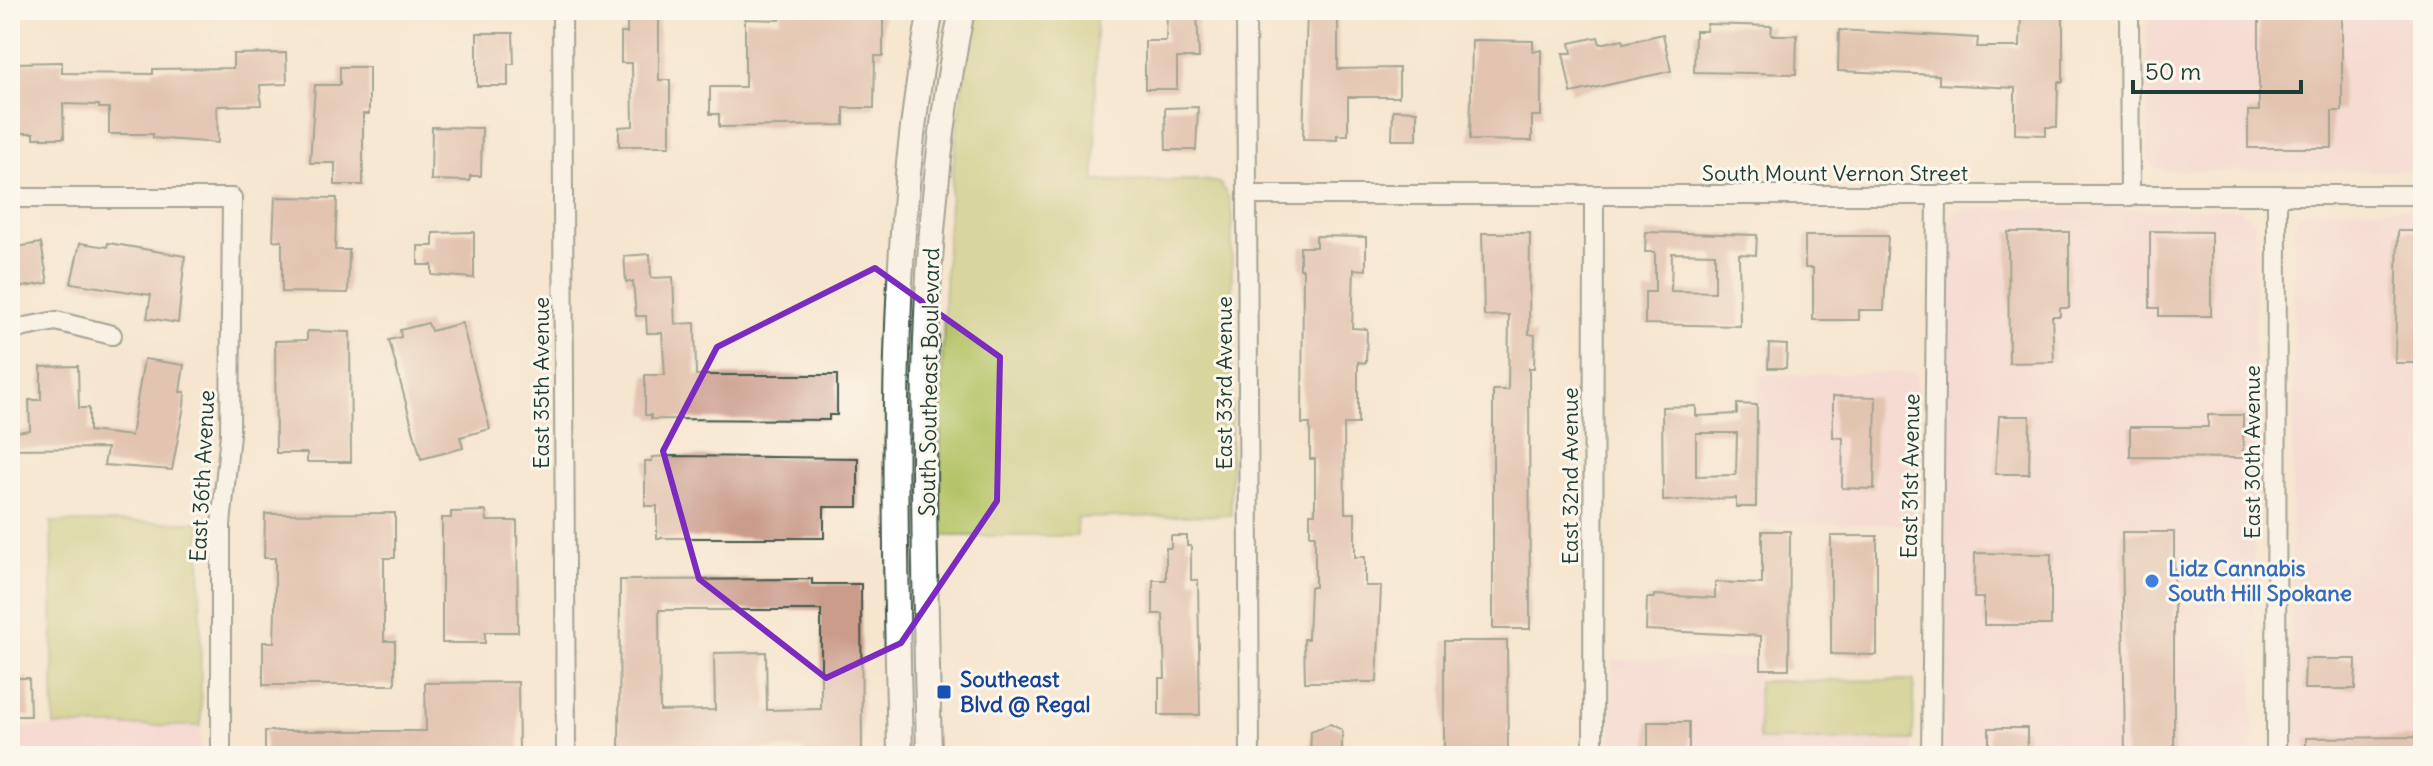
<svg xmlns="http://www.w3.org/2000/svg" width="2433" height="766" font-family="Delius,sans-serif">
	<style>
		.built { fill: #f6cfd6 }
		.green { fill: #b4c265; stroke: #6a804c; stroke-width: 2 }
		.building { fill: #cb9c8c; fill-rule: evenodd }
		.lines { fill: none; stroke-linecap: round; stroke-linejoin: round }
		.minor-casing { stroke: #3f564b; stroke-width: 22 }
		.secondary-casing { stroke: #3f564b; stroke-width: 28 }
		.minor { stroke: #fff; stroke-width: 18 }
		.secondary { stroke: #fff; stroke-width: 24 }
		.marked { fill: none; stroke: #7b2cbf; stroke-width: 6; stroke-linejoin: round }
		.shop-dot { fill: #3f7fe0; stroke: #fbf7ec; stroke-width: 3 }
		.transit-dot { fill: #1a4fb4; stroke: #fbf7ec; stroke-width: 3 }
		.labels { text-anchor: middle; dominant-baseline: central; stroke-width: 6; stroke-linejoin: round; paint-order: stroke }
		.street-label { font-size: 22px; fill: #1f3d34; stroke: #fbf7ec }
		.shop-label { font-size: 22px; font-weight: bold; fill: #366cbe; stroke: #fbf7ec; text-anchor: start }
		.transit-label { font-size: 22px; font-weight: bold; fill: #164399; stroke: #fbf7ec; text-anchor: start }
	</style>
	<rect width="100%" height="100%" fill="#fbf7ec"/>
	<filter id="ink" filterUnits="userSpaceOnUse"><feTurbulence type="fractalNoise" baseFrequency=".0125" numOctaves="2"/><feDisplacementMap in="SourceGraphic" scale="16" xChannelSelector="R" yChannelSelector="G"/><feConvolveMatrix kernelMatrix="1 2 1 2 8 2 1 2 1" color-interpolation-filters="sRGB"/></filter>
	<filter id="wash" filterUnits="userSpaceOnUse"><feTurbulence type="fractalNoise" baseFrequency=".006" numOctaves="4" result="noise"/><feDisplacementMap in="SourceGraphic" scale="32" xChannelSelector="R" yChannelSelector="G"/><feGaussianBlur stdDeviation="1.8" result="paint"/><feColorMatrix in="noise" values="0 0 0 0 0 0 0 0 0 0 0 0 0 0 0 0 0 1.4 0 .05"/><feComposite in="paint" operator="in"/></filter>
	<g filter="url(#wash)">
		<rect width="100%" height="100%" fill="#f6e6cf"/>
		<g class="built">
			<polygon points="2147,10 2423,10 2423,171 2169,171 2153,167 2147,154"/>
			<polygon points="1965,208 2238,209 2255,221 2253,756 1944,756 1948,221 1952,214"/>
			<polygon points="2423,208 2423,756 2290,756 2294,228 2299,215 2313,209"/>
			<polygon points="1917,372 1916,524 1758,524 1758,375"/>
			<polygon points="1758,658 1759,740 1913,740 1913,756 1611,756 1612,660"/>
			<rect x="10" y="726" width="191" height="30"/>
		</g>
		<g class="green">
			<path d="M976 10H1096L1095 181 1204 180 1220 183 1228 196 1232 215 1231 515 1077 518V536H939C942 360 941 183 976 10Z"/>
			<polygon points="51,522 200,522 201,726 54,726"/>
			<polygon points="1914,680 1913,740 1759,740 1758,681"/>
		</g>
		<g id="blocks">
			<g class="building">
				<polygon points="627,10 659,10 659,80 670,80 670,146 619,146 619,127 633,126 632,63 621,63 621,33 627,33"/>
				<polygon points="780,10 883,10 883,56 875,56 874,108 844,108 844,125 719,127 719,114 710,114 710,87 745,87 745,19 780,20"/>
				<polygon points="1167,10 1197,10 1199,58 1177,58 1177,89 1145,89 1145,41 1166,41"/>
				<polygon points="1307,10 1338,10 1338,69 1399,68 1399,97 1348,97 1348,135 1337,135 1337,140 1303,139"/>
				<polygon points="2021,10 2063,10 2063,82 2058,82 2057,127 2046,127 2046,135 2015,134 2015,88 1939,84 1939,75 1838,71 1839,30 1978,38 1977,47 2020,47"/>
				<polygon points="2259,10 2342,10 2342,111 2332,111 2332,148 2248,148 2248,111 2259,111"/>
				<polygon points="1707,24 1772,26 1771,35 1797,35 1796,74 1694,72 1695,31 1706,31"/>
				<polygon points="477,33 513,33 514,64 508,64 508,86 477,86"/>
				<polygon points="1663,34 1671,71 1571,93 1563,53 1572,53 1570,43 1598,37 1600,44 1623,39 1624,43"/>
				<polygon points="1472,40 1533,41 1533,52 1541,50 1541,116 1532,116 1532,141 1470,140"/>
				<polygon points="286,53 287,84 260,85 261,105 217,106 218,143 153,138 153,134 109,134 109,108 99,108 99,105 63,104 64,138 34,138 34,133 10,133 10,63 62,62 62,73 153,74 153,69 233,68 233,54"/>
				<polygon points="340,67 369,67 369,114 363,114 363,185 335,185 335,163 310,163 315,85 340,85"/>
				<polygon points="1198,107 1196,150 1166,150 1165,108"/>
				<polygon points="1393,110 1417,111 1417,140 1392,140"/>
				<polygon points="432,127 482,128 481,176 470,176 470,181 431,180"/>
				<polygon points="275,197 337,198 335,250 349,250 348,293 282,292 282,241 273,240"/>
				<polygon points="2150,231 2211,232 2211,316 2159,316 2159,308 2150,308"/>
				<polygon points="2398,231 2423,231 2423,363 2395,363"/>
				<polygon points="474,232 474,278 432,275 432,265 418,265 418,246 433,246 433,233"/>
				<path d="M1646 232 1757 235 1756 255 1739 254 1740 326 1645 324V292H1655V252H1645ZM1672 253 1715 254V292L1671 291Z"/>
				<polygon points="2008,232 2069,232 2069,308 2060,308 2060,316 2052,316 2054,362 2009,363"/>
				<polygon points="1482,233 1530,233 1529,334 1535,335 1534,368 1529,368 1530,629 1493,629 1493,390 1508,390 1509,315 1484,316"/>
				<polygon points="1316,236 1366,237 1366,270 1354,269 1352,328 1367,329 1366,363 1358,362 1358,424 1344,424 1345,513 1355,513 1355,557 1365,557 1365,586 1381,586 1377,682 1305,682 1304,639 1308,639 1310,587 1315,587 1315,535 1310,535 1310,513 1315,513 1315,459 1310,459 1310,424 1302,424 1303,269 1300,269 1300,247 1316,247"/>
				<polygon points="1805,236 1888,236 1884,310 1859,310 1859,320 1813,320 1813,268 1805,268"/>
				<polygon points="41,243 48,283 10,289 10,248"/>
				<polygon points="80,243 107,247 108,243 185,256 178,323 147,318 151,295 71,283"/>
				<polygon points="650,254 651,278 673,277 675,324 695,323 696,375 837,375 837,415 829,415 829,420 651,419 651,415 645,415 645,375 665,375 662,333 647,333 646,316 636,316 633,282 626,282 624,256"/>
				<polygon points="428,323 431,331 462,323 490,429 460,437 463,448 421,459 389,340 401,337 400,330"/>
				<polygon points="307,331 350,332 351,462 307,462 307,453 276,453 275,341 307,340"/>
				<polygon points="1769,344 1787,345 1786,368 1768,368"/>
				<polygon points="144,359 184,365 180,392 185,392 184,406 172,470 104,465 107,448 10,449 10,433 30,430 29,400 41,400 41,367 78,366 79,408 89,408 89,431 131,436"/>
				<polygon points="1833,396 1876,397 1874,489 1842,488 1843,438 1833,437"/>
				<path d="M1737 404 1757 405 1756 507H1736V498L1663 501 1662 407 1696 406V416L1737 414ZM1696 433H1737L1736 475 1696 476Z"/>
				<polygon points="2208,415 2243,415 2243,458 2130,457 2130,427 2208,427"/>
				<polygon points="1999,416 2030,416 2029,474 1995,474"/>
				<polygon points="672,456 858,458 858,507 824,507 824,538 657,538 657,506 645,506 645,461 652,461 652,457"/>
				<polygon points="486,511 487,521 517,521 518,632 485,632 485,643 442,643 442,518 451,518 451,512"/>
				<polygon points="395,513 395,558 384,558 384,641 395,641 395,685 263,685 263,642 274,642 275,610 275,558 264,558 265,514"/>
				<polygon points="1762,531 1790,531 1789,669 1761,669 1761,636 1646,630 1647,598 1654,598 1654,595 1715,598 1715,582 1762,584"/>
				<polygon points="2122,532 2174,532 2174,756 2125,756"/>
				<polygon points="1171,536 1187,536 1187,546 1191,546 1191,580 1198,580 1200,715 1159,715 1159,678 1165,678 1163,614 1153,614 1153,580 1166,580 1166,548 1171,548"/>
				<polygon points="1831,536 1877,536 1877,655 1831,654"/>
				<polygon points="1975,553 2051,554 2051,625 1984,625 1984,598 1974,598"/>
				<path d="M812 579V584H861L862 756H803V749L675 750V756H619L620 580ZM659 610H821V709L767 710 766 652 714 653 715 710 660 711Z"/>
				<polygon points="1444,641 1507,641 1508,756 1444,756"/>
				<polygon points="2305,659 2356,659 2355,689 2304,689"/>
				<polygon points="10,678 29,678 30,716 10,716"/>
				<polygon points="518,682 519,750 403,751 403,756 265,756 265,731 426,731 425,683"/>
				<rect x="1648" y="722" width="41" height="34"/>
				<polygon points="1330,724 1342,730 1342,756 1310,756 1311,731"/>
				<rect x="1989" y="728" width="38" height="28"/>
				<polygon points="2423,737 2423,756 2306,756 2306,738"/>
			</g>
		</g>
	</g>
	<g filter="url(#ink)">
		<use href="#blocks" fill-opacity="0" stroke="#3f564b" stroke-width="2"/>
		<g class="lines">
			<defs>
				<g id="minor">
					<polyline points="562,10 566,756"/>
					<polyline points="1246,10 1250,756"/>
					<polyline points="2129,10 2130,197"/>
					<polyline points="1247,195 2423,195"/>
					<polyline points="10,198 232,198 230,434 221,525 221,756"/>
					<polyline points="10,330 56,321 112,335"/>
					<polyline points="1593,756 1594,196"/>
					<polyline points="1931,756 1937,197"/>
					<polyline points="2276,756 2277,196"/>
				</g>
				<g id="secondary">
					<path d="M900 756C895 511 885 251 931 10"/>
					<path d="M929 756C924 508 912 254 962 10"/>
				</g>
			</defs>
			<use href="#minor" class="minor-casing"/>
			<use href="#secondary" class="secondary-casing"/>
			<use href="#minor" class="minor"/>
			<use href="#secondary" class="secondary"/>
		</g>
	</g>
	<path d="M0 0H2433V766H0ZM875 268 1000 357 997 501 901 643 826 678 699 579 663 451 717 347Z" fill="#f6e6cf" fill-opacity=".55" fill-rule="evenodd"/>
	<path class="marked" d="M875 268 1000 357 997 501 901 643 826 678 699 579 663 451 717 347Z"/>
	<circle class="shop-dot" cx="2152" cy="581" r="8"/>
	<rect class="transit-dot" x="936" y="684" width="16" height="16" rx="4"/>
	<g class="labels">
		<g class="street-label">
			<text x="1835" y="173">South Mount Vernon Street</text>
			<text transform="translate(929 382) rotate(-89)">South Southeast Boulevard</text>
			<text transform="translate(541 383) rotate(-90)">East 35th Avenue</text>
			<text transform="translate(1224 383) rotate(-90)">East 33rd Avenue</text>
			<text transform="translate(2252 452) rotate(-90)">East 30th Avenue</text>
			<text transform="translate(202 476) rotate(-87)">East 36th Avenue</text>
			<text transform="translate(1570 476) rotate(-90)">East 32nd Avenue</text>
			<text transform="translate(1910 476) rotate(-89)">East 31st Avenue</text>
		</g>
		<g class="shop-label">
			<text x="2168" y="568">Lidz Cannabis<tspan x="2168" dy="25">South Hill Spokane</tspan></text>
		</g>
		<g class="transit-label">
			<text x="960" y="679">Southeast<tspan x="960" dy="25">Blvd @ Regal</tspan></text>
		</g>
	</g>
	<rect width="2433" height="766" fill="none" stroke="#fbf7ec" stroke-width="40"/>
	<path d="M2133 80v12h168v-12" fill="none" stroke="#1f3d34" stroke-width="4"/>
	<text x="2145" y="80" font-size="24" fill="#1f3d34" stroke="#fbf7ec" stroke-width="6" paint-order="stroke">50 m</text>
</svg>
